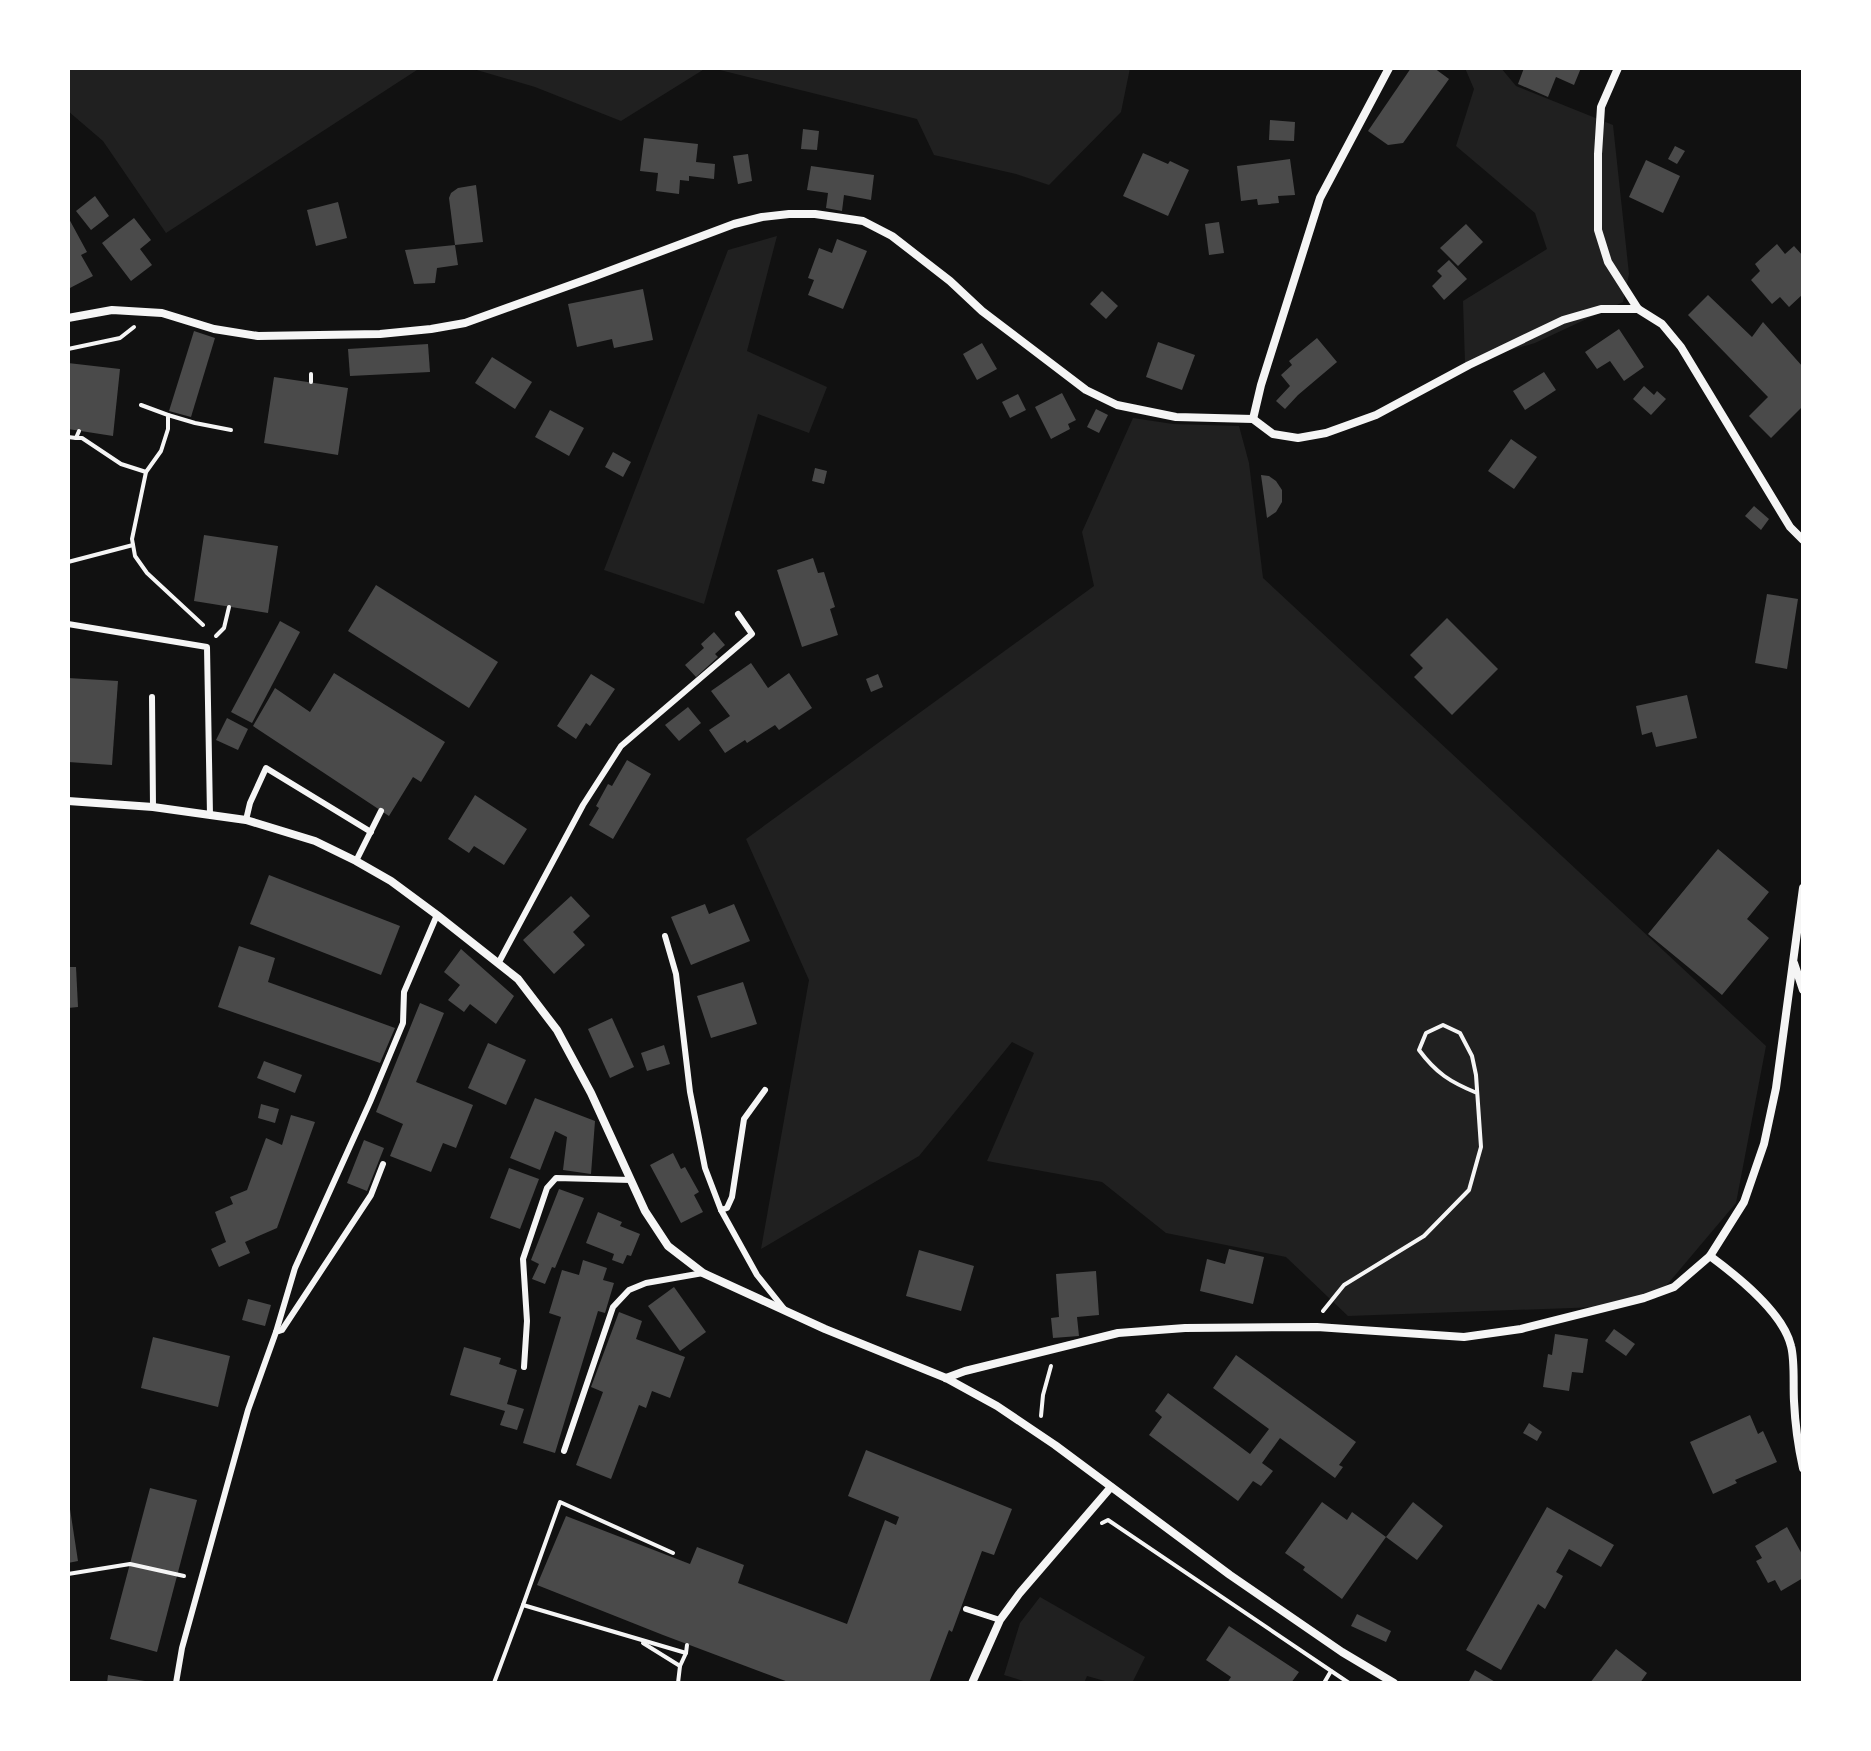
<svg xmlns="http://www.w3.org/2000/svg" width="1871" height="1751" font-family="Cabin,sans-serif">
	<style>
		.green { fill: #202020 }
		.building { fill: #4a4a4a }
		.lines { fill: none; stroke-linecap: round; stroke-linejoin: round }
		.path { stroke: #f5f5f5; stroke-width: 4 }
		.service { stroke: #f5f5f5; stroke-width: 6 }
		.minor { stroke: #f5f5f5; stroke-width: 8 }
	</style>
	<rect width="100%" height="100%" fill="#111"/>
	<g class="green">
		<polygon points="68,68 420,68 166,233 103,141 68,111"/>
		<polygon points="470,68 706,68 621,121 535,87"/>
		<polygon points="712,68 1130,68 1121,112 1049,185 1016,174 934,155 917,119"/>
		<polygon points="1465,68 1501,68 1516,86 1613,125 1629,274 1623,302 1535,343 1465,363 1463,301 1547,249 1535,213 1456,146 1474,89"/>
		<polygon points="777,236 747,351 827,387 809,433 758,414 704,604 604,570 728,250"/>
		<polygon points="1133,418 1173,424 1239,426 1249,463 1263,578 1766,1046 1736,1203 1655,1299 1626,1306 1348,1316 1286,1257 1166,1233 1102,1182 987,1161 1034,1053 1012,1042 919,1156 761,1249 809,980 746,839 1094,586 1082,532"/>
		<polygon points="1040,1597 1145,1657 1132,1683 1112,1683 1087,1676 1084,1683 1030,1683 1004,1675 1020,1623"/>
	</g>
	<g class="building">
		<polygon points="1411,68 1434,68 1449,79 1403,143 1388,145 1368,131"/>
		<polygon points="1524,68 1581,68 1574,85 1556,77 1548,97 1518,84"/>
		<polygon points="1270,120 1295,122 1294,141 1269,140"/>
		<polygon points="803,129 819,131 817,150 801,149"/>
		<polygon points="644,138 698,144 696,162 715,164 714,179 689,176 689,181 680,180 679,194 656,191 658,173 640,171"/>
		<polygon points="1675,146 1685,151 1677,164 1668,159"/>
		<polygon points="1143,153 1168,164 1170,161 1189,170 1168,216 1123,196"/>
		<polygon points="748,154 752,181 738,184 733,156"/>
		<polygon points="1290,159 1295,195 1278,196 1279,203 1258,205 1257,199 1241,201 1237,166"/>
		<polygon points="1646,160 1680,176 1663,213 1629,197"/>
		<polygon points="811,166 874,175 871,200 844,195 842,211 826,208 828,193 807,190"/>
		<polygon points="476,185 483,242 455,245 449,198 451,193 458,188"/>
		<polygon points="95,196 109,216 91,230 76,211"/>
		<polygon points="338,202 347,238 316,246 307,210"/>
		<polygon points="68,217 87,252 81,255 93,276 68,289"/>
		<polygon points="134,218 151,240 140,249 152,265 131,281 102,243"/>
		<polygon points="1219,222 1224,253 1209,255 1205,224"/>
		<polygon points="1466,224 1483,242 1458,266 1440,248"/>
		<polygon points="837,239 867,251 843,309 808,295 814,280 808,278 819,248 832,253"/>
		<polygon points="1777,244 1785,254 1794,246 1803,256 1803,294 1789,307 1780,297 1772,304 1751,280 1760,271 1755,264"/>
		<polygon points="455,245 458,265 437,268 435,283 414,284 405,250"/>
		<polygon points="1449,260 1467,279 1444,300 1432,286 1442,276 1437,271"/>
		<polygon points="643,289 653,340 614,348 612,339 577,347 568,304"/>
		<polygon points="1102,291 1118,306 1106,319 1090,304"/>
		<polygon points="1708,295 1752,337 1763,322 1803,367 1803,406 1771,438 1749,416 1768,397 1688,315"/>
		<polygon points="1619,329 1644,367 1624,381 1610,361 1597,369 1585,352"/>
		<polygon points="194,331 215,338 191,417 169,411"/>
		<polygon points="1317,338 1337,362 1298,395 1285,409 1276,401 1290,386 1281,375 1292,365 1289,361"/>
		<polygon points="1158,342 1195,355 1182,390 1146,377"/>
		<polygon points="982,343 997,369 977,380 963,354"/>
		<polygon points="428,344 430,372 350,376 348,349"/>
		<polygon points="492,357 532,382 515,409 475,383"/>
		<polygon points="68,363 120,369 113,436 68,429"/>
		<polygon points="1544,372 1556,390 1525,410 1513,391"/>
		<polygon points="274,377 348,388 338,455 264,443"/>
		<polygon points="1644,386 1654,395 1657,391 1666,399 1651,415 1633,399"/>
		<polygon points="1062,393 1076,420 1068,424 1070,429 1051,439 1035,407"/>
		<polygon points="1018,394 1026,410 1010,418 1002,402"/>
		<polygon points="1096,409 1108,415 1099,433 1087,427"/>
		<polygon points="550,410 584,428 569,456 535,437"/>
		<polygon points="1511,439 1537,457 1514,489 1488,471"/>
		<polygon points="613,452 631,462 623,477 605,467"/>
		<polygon points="815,468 827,471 824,484 812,481"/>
		<polygon points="1261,475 1269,476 1276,481 1282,490 1282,502 1276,512 1267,518"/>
		<polygon points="1754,506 1769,519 1761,530 1745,516"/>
		<polygon points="204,535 278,546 268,613 194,601"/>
		<polygon points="813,558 818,573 824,572 835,607 830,609 838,635 802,647 777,570"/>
		<polygon points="376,585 498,662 469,708 348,631"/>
		<polygon points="1767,594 1798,599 1787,669 1755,663"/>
		<polygon points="1447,618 1498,669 1452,715 1414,677 1423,668 1410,655"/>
		<polygon points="280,621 300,632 252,723 231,712"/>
		<polygon points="714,632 725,645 715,654 718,657 696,677 685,665 704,648 701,644"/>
		<polygon points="751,663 768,688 789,673 812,708 779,730 775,725 747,743 745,740 725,753 709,730 730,716 711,691"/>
		<polygon points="334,673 445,742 421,782 413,777 389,816 253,726 275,688 310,712"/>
		<polygon points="591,674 615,689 590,726 586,723 576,739 557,726"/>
		<polygon points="878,674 883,687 871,692 866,679"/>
		<polygon points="68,678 118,681 112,765 68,762"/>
		<polygon points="1687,695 1697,738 1656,747 1652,732 1642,735 1636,706"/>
		<polygon points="688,707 701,723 679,741 665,725"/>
		<polygon points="227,718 248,729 238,750 216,740"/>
		<polygon points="627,760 651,774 613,839 589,825 599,808 596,806 608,784 612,786"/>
		<polygon points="475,795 527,829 504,865 474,846 469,853 448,839"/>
		<polygon points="1718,849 1769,892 1747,919 1769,938 1722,995 1648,934"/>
		<polygon points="269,875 400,926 381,975 250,924"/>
		<polygon points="571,896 590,916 573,932 585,945 554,974 523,940"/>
		<polygon points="705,904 709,914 734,904 750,941 691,965 671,917"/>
		<polygon points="239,946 275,958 268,982 395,1028 380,1063 218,1007"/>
		<polygon points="461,949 514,996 496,1024 470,1004 464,1012 448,1000 460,985 444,972"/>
		<polygon points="68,967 76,967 78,1007 68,1008"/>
		<polygon points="743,982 757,1024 711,1038 697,996"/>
		<polygon points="420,1003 444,1013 416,1082 473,1105 456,1148 443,1143 431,1172 390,1156 403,1124 376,1112"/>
		<polygon points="612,1018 634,1067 610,1078 588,1029"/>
		<polygon points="488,1043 526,1060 506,1105 468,1088"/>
		<polygon points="664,1045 670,1064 647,1071 641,1053"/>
		<polygon points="264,1061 302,1075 295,1093 257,1078"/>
		<polygon points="535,1098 595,1121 591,1174 563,1170 567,1137 555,1131 540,1170 510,1158"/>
		<polygon points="261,1104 279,1109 275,1123 258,1118"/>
		<polygon points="291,1115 315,1122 277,1228 245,1242 250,1253 219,1267 211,1249 226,1242 215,1212 233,1204 230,1197 247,1190 266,1138 282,1145"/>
		<polygon points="364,1140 384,1148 367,1191 347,1183"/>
		<polygon points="673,1153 681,1169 685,1167 699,1192 694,1195 703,1212 681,1223 650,1165"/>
		<polygon points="509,1168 539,1179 520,1229 490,1218"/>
		<polygon points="559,1189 584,1198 555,1268 552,1267 545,1284 532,1279 539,1264 531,1260"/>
		<polygon points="598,1212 622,1222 620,1226 640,1234 631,1256 627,1255 623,1264 612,1260 614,1254 586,1243"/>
		<polygon points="1229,1249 1264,1257 1253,1304 1200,1291 1207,1259 1225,1264"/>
		<polygon points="919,1250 974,1266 961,1311 906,1296"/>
		<polygon points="583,1260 607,1268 603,1280 614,1283 605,1313 598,1311 555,1453 523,1443 561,1317 549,1313 562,1270 579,1275"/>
		<polygon points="1096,1271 1099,1315 1077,1317 1079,1336 1053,1338 1051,1318 1059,1317 1056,1274"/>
		<polygon points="674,1287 706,1332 680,1351 648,1306"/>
		<polygon points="248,1299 271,1305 265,1326 242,1320"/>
		<polygon points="619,1312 642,1321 636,1339 685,1357 670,1398 652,1391 646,1408 639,1405 611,1479 576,1465 603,1392 591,1387"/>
		<polygon points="1614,1329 1635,1344 1626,1356 1605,1341"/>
		<polygon points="1555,1334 1588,1339 1583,1373 1572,1372 1569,1391 1543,1387 1548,1354 1552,1355"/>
		<polygon points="153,1337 230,1356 218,1407 141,1388"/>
		<polygon points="464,1347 501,1358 499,1364 517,1370 507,1404 524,1409 517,1430 500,1425 505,1411 450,1395"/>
		<polygon points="1236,1355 1356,1442 1339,1465 1343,1467 1335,1478 1280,1438 1262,1463 1273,1471 1261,1486 1253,1481 1238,1501 1149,1435 1162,1417 1155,1411 1168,1393 1250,1454 1269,1429 1213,1388"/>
		<polygon points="1750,1415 1758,1434 1763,1431 1777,1462 1735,1480 1737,1483 1713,1494 1690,1442"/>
		<polygon points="1529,1423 1542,1432 1537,1441 1523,1433"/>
		<polygon points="866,1450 1012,1509 994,1555 982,1551 952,1632 949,1630 929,1683 791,1683 663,1635 537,1585 566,1516 690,1564 697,1547 744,1565 738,1583 847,1624 885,1520 896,1525 899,1517 848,1496"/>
		<polygon points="150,1488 197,1500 157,1652 110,1639"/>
		<polygon points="1322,1502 1347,1520 1352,1512 1386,1537 1342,1599 1303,1570 1305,1567 1285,1553"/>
		<polygon points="1413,1502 1443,1526 1417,1560 1386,1537"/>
		<polygon points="1547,1507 1614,1545 1601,1567 1569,1549 1556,1572 1563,1576 1545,1609 1538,1604 1501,1670 1466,1650"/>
		<polygon points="68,1509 70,1509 78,1561 68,1563"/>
		<polygon points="1787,1527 1803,1556 1803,1578 1781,1591 1775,1580 1768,1583 1756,1561 1762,1558 1755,1546"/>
		<polygon points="1357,1614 1391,1631 1386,1642 1351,1626"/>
		<polygon points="1229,1626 1299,1672 1291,1683 1227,1683 1231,1677 1206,1660"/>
		<polygon points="1616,1649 1647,1673 1640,1683 1590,1683"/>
		<polygon points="1475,1670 1497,1683 1468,1683"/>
		<polygon points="108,1675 145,1681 145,1683 107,1683"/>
	</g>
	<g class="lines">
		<g class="path">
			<polyline points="68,349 120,338 134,327"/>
			<polyline points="311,382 311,374"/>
			<polyline points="141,405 168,415 168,429 161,451 146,472 132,539 135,556 147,573 203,625"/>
			<polyline points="168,415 195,423 231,430"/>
			<polyline points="68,437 76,438 79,431"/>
			<polyline points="76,438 82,438 121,464 146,472"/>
			<polyline points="68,562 133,545"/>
			<polyline points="216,636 224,628 229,607"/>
			<path d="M1323 1311 1344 1285 1424 1236 1469 1190 1481 1147 1476 1075 1472 1056 1460 1033 1443 1025 1426 1033 1419 1050C1436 1073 1450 1082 1477 1093"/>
			<polyline points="1041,1416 1043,1395 1051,1366"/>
			<polyline points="1102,1523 1108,1520 1349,1683"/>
			<polyline points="673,1553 560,1502 523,1605 686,1653"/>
			<polyline points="68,1574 130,1564 184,1576"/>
			<polyline points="643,1643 680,1666"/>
			<polyline points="494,1683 523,1605"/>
			<polyline points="678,1683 680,1666 686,1653 687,1645"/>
			<polyline points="1324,1683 1331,1671"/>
		</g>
		<g class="service">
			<polyline points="68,624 207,647 210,815"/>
			<polyline points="152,697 153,807"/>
			<polyline points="246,820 250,803 266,768 371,832"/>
			<polyline points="356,861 381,811"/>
			<polyline points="665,936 676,974 690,1092 705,1168 721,1210 757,1275 785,1310"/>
			<polyline points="499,962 583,805 621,746 752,634 738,614"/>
			<polyline points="721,1210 727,1208 732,1197 744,1119 765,1090"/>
			<polyline points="276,1332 295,1268 370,1102 403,1023 404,992 437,915"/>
			<polyline points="524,1367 527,1321 523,1259 547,1188 556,1178 631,1180"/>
			<polyline points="564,1451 613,1307 629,1290 646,1283 703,1273"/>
			<polyline points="966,1609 1000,1620"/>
			<polyline points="176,1683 182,1648 248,1410 276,1332 282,1330 371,1195 383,1164"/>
		</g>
		<g class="minor">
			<polyline points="1618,68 1601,107 1598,154 1598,230 1608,262 1638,309 1662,324 1681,347 1790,527 1803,540"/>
			<polyline points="68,318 112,310 162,313 214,329 258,336 380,334 431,329 465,323 593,277 734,224 762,217 789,214 815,214 863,221 892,236 950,281 982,311 1086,390 1117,405 1176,417 1253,419 1273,434 1298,438 1326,433 1376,415 1469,365 1563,320 1601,309 1638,309"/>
			<polyline points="1253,419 1261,385 1320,198 1389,68"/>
			<polyline points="68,801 153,807 246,820 315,841 356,861 391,881 437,915 518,979 557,1030 591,1093 645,1211 668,1246 703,1273 825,1329 946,1378 997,1406 1055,1445 1230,1575 1342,1652 1394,1683"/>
			<polyline points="1794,963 1803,990"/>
			<path d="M1710 1256C1737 1276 1783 1312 1791 1346 1795 1361 1793 1384 1794 1401 1795 1423 1798 1446 1803 1468"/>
			<polyline points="946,1378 965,1371 1118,1333 1185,1328 1317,1327 1464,1337 1521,1329 1644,1298 1674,1287 1710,1256 1744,1202 1764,1144 1776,1088 1803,888"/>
			<polyline points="972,1683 1000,1620 1019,1594 1111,1487"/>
		</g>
	</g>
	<rect width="1871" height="1751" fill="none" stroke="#ffffff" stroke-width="140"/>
</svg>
